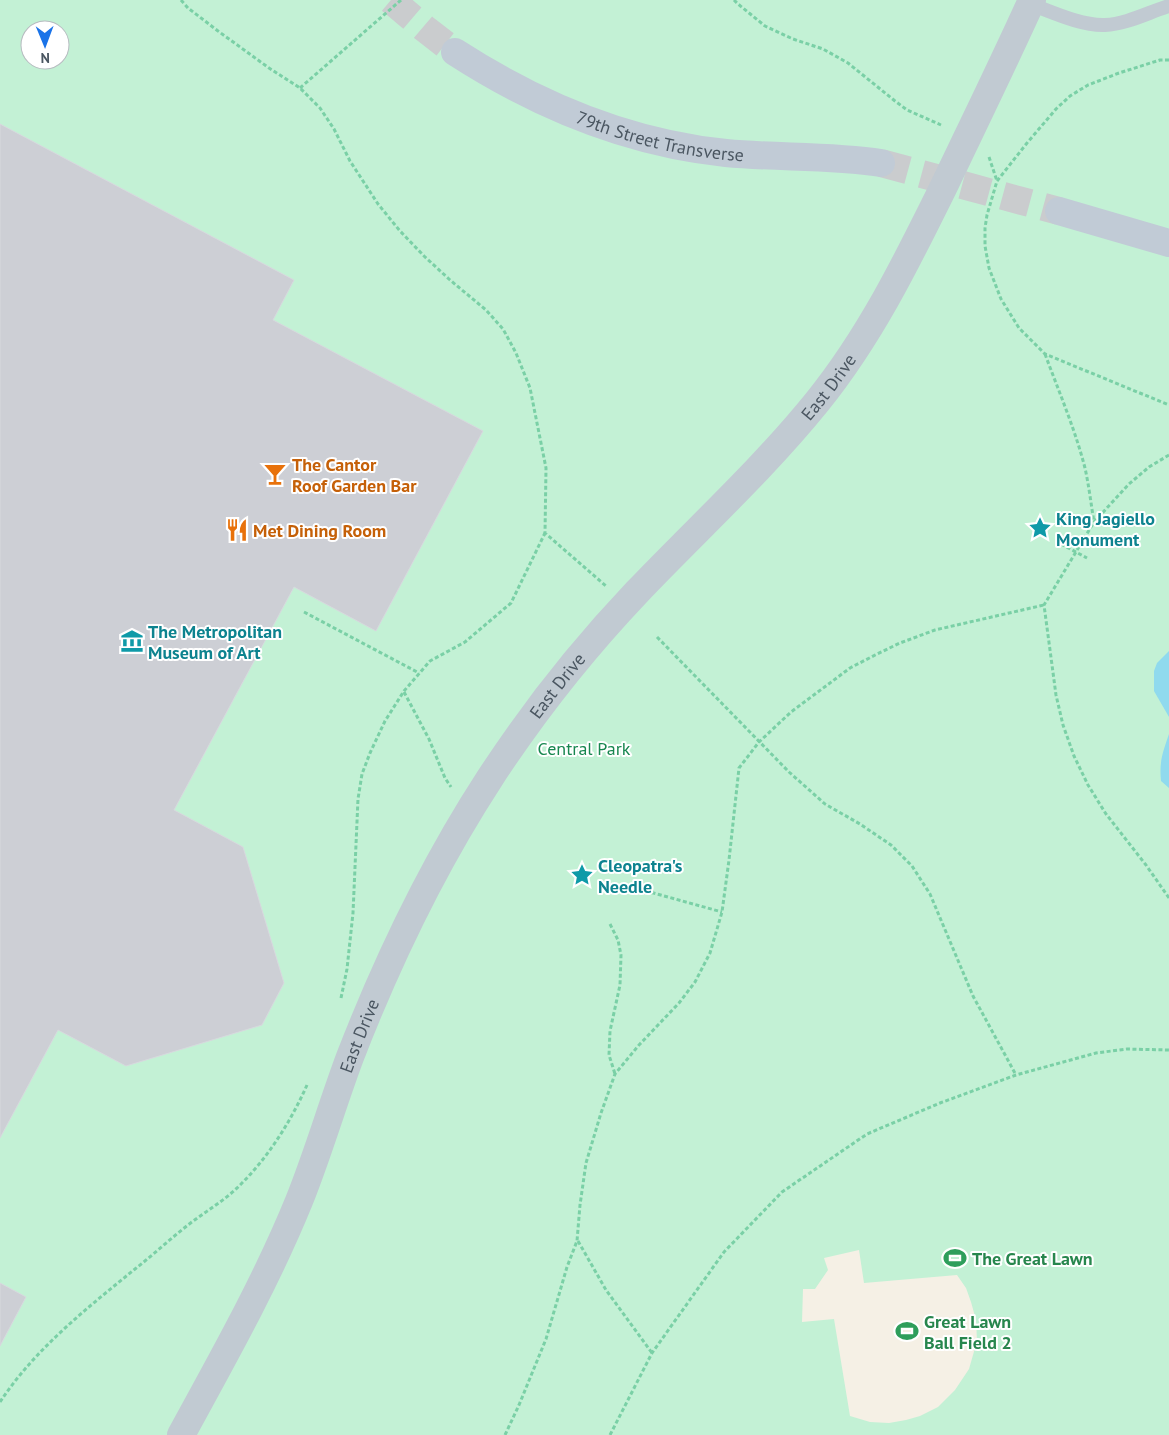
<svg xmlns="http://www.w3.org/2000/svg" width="1169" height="1435" font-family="'PT Sans',sans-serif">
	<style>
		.green { fill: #c3f1d5; fill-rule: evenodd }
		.sand { fill: #f5f0e5 }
		.water { fill: #90daee }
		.building { fill: #cdcfd5; stroke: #d7d9de }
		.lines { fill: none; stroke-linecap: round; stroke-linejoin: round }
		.secondary-tunnel { stroke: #caccce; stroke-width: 28; stroke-dasharray: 28 14; stroke-linecap: butt }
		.path { stroke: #7ad0a6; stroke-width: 3; stroke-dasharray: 4 2.5; stroke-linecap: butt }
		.lane { stroke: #c1cad2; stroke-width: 14 }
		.street { stroke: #c1cad2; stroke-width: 28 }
		.secondary { stroke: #c1cbd6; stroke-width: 28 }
		.labels { text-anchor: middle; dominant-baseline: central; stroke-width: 4; stroke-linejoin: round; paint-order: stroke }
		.street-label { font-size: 18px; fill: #4a5661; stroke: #fff }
		.food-label { font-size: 18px; font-weight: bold; fill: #c56008; stroke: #fff; text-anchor: start }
		.culture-label { font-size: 18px; font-weight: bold; fill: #0d838f; stroke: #fff; text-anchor: start }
		.park-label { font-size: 18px; fill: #17864f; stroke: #fff }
		.leisure-label { font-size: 18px; font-weight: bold; fill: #27864d; stroke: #fff; text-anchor: start }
	</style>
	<rect width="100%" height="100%" fill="#f5f3f3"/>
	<path class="green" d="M0 0H1169V1435H0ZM30 30H60V60H30Z"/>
	<polygon class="sand" points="859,1250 864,1283 957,1275 966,1288 971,1302 976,1320 977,1341 969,1369 955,1390 938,1407 920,1416 906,1420 889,1423 870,1422 850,1416 834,1319 802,1322 803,1289 815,1289 828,1270 824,1258"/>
	<g class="water">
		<polygon points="1169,651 1169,717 1154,691 1154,671 1157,663"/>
		<path d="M1169 734V788L1161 781C1159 761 1163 752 1169 734Z"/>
	</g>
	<g class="building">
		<polygon points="0,124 294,280 273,320 483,431 376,631 294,587 174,810 243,847 284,983 262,1025 126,1066 58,1030 0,1138"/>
		<polygon points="0,1283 26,1297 0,1346"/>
	</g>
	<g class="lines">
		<g class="secondary-tunnel">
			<polyline points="391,0 424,28 455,52"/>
			<polyline points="881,163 1059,211"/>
		</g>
		<g class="path">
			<polyline points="181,0 188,8 218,31 269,68 300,88 320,108 334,129 350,161 378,204 400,231 424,256 450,280 486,310 503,329 516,353 530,388 546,468 545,533 606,586"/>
			<polyline points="734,0 738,4 765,26 793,39 823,49 848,63 895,101 907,110 941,125"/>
			<polyline points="1169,60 1160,60 1119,73 1088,85 1070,96 1056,109 1027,143 997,181 987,215 985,228 985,246 989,268 1001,299 1019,328 1045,354 1169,405"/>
			<polyline points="300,88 401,0"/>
			<polyline points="989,157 997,181"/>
			<path d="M1045 354C1059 392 1075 429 1085 468 1089 486 1091 504 1094 522"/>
			<polyline points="1169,455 1149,467 1129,484 1094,522 1044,605 1056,695 1063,725 1074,756 1088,785 1106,814 1146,865 1169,898"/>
			<polyline points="1061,544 1087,558"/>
			<polyline points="304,612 419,673"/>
			<polyline points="657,637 789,772 825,804 860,824 891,845 912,866 930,894 973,996 1016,1075"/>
			<polyline points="404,692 429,739 445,778 451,787"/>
			<polyline points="639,889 722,912"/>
			<polyline points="610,924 618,940 621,955 620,985 610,1031 609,1055 615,1074"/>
			<polyline points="341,998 347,969 353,913 358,799 362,774 370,753 385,721 404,691 430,661 465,642 511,603 545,533"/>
			<polyline points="578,1241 606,1290 652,1353"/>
			<path d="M0 1402C35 1349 86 1309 135 1269 153 1255 170 1239 188 1225 206 1211 226 1200 242 1183 269 1156 291 1121 307 1085"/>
			<polyline points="505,1435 519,1405 546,1339 567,1267 577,1241 580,1205 586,1163 601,1113 615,1074 639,1045 679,1003 695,982 710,953 722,912 729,860 739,768 759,742 791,712 850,668 877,654 900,643 935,630 1044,605"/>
			<polyline points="610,1435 652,1353 724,1252 782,1192 867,1134 940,1103 1016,1075 1096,1053 1127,1049 1169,1050"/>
		</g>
		<path class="lane" d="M1030 4C1052 12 1081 26 1105 25 1127 24 1149 12 1169 6"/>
		<path class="street" id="s1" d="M181 1435C223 1358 266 1282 299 1201 318 1154 332 1105 350 1057 388 959 432 867 490 778 533 712 582 650 637 592 697 529 762 470 817 402 871 335 907 261 945 184 974 123 1004 62 1032 0"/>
		<g class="secondary">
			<path id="s2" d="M455 52C537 105 628 143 726 153 778 158 829 155 881 163"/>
			<polyline points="1059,211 1169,243"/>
		</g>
	</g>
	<defs>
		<symbol id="bar-bare" viewBox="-9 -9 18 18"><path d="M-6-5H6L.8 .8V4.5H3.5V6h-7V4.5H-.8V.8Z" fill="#e8710a" stroke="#fff" stroke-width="2.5" paint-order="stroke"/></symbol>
		<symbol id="sight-bare" viewBox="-9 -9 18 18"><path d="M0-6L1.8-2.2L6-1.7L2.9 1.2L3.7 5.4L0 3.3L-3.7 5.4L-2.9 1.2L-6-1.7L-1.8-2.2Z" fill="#0f9aa8" stroke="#fff" stroke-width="2.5" paint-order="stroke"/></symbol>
		<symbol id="restaurant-bare" viewBox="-9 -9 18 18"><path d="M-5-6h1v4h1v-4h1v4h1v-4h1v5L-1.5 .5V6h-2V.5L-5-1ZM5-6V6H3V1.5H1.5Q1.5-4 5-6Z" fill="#e8710a" stroke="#fff" stroke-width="2.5" paint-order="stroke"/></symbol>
		<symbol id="museum-bare" viewBox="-9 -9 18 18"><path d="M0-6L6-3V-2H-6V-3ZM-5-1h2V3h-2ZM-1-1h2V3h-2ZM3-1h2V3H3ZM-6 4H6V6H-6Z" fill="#0f9aa8" stroke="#fff" stroke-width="2.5" paint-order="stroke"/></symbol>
		<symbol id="stadium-bare" viewBox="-9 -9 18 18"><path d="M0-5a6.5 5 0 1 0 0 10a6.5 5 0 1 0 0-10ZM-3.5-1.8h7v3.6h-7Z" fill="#2e9e5b" stroke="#fff" stroke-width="2.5" paint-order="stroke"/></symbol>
	</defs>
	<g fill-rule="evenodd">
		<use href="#bar-bare" x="259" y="458" width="32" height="32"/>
		<use href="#sight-bare" x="1024" y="512" width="32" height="32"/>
		<use href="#restaurant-bare" x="221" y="514" width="32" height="32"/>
		<use href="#museum-bare" x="116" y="625" width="32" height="32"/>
		<use href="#sight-bare" x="566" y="859" width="32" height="32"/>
		<use href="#stadium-bare" x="939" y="1242" width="32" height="32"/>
		<use href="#stadium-bare" x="891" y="1315" width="32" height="32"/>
	</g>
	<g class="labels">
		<g class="street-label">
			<text stroke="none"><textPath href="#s2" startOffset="224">79th Street Transverse</textPath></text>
			<text stroke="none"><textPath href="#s1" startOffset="1246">East Drive</textPath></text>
			<text stroke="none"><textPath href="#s1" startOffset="842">East Drive</textPath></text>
			<text stroke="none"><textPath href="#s1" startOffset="438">East Drive</textPath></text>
		</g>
		<g class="food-label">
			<text x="292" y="464">The Cantor<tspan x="292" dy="21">Roof Garden Bar</tspan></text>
			<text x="253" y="530">Met Dining Room</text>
		</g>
		<g class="culture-label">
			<text x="1056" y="518">King Jagiello<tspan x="1056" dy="21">Monument</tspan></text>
			<text x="148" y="631">The Metropolitan<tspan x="148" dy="21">Museum of Art</tspan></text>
			<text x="598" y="865">Cleopatra's<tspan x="598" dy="21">Needle</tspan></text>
		</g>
		<g class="park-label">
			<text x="584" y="748">Central Park</text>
		</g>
		<g class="leisure-label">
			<text x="972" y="1258">The Great Lawn</text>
			<text x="924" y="1321">Great Lawn<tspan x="924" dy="21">Ball Field 2</tspan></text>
		</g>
	</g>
	<g transform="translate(45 45) rotate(179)"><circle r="24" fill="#ffffff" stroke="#b7bbc0"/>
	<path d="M0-4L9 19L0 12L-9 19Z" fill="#1a73e8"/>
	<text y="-8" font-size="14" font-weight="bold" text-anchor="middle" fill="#4a5661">N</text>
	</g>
</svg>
